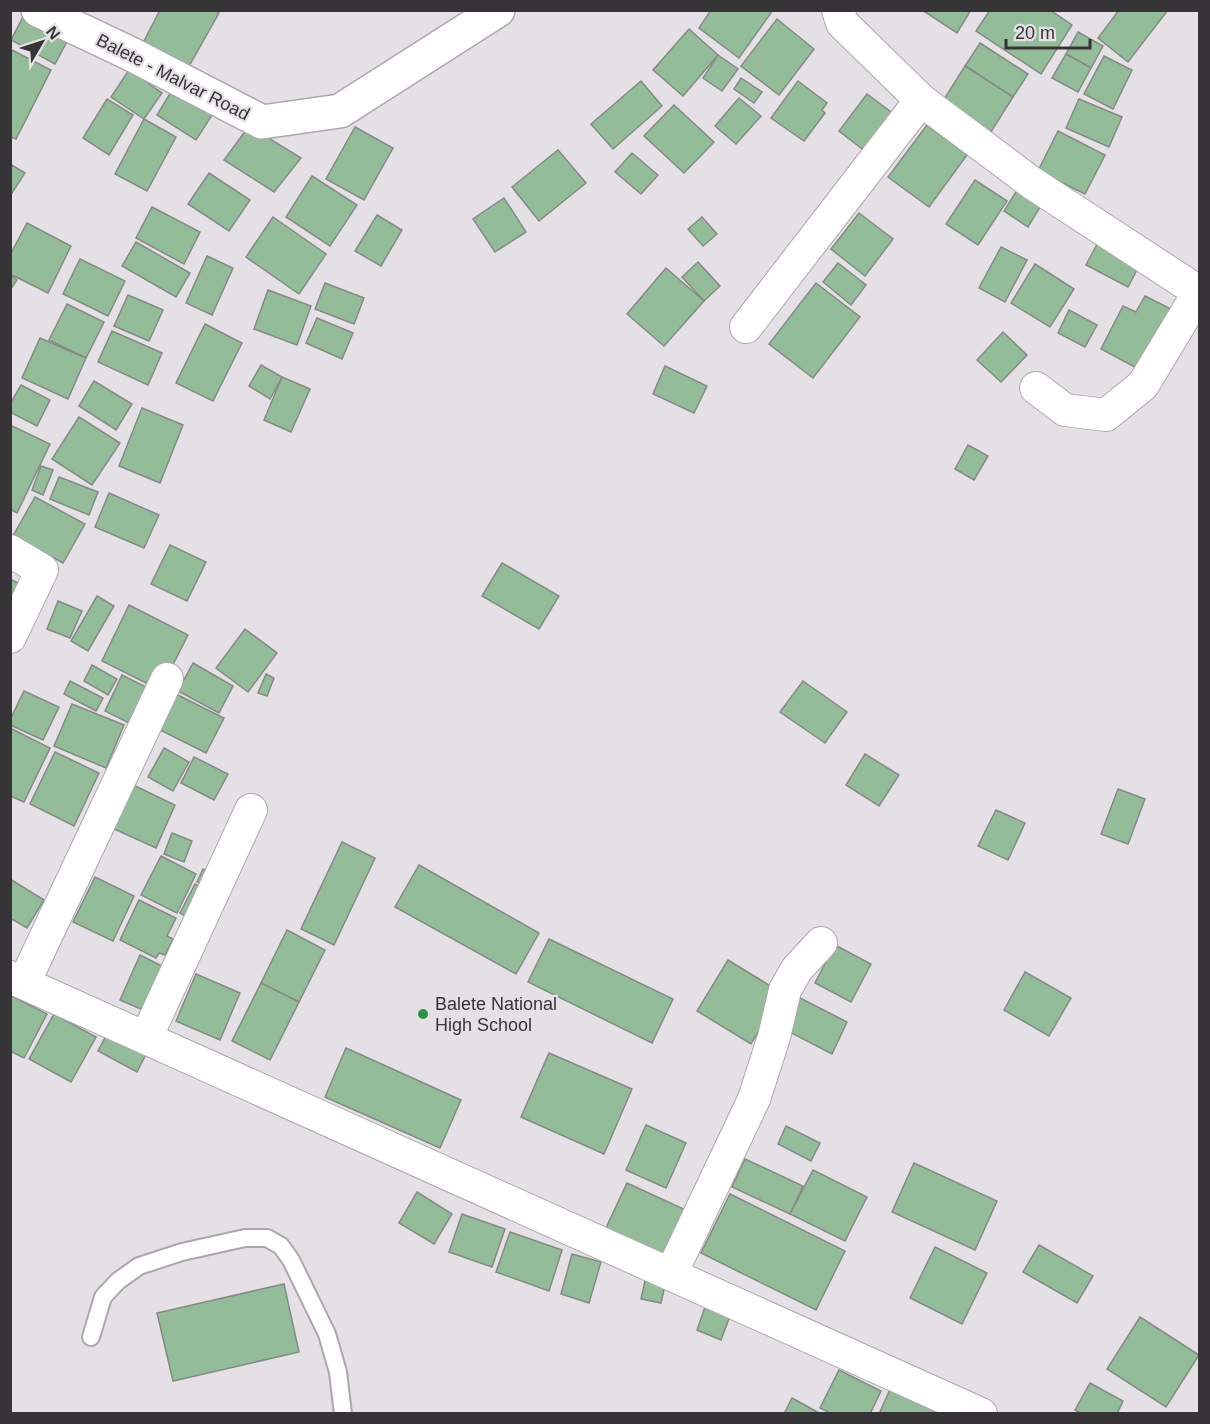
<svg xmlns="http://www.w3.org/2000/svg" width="1210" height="1424" font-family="Arial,sans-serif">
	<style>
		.building { fill: #93bd99; stroke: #858a86; stroke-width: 1.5 }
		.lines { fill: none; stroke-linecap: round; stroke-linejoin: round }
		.lane-casing { stroke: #aca7ac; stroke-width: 20 }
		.street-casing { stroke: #aca7ac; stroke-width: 34 }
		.secondary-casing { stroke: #aca7ac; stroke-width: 36 }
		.lane { stroke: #fff; stroke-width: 16 }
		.street { stroke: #fff; stroke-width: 32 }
		.secondary { stroke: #fff; stroke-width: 33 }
		.poi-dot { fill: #2b9249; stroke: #e5e0e5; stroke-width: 2 }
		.labels { text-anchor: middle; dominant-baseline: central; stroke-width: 4.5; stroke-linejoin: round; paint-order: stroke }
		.street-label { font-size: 18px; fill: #363436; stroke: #e5e0e5 }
		.poi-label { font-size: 18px; fill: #363436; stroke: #e5e0e5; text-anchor: start }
	</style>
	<rect width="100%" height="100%" fill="#e5e0e5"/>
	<g class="building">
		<polygon points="160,10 214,10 219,13 188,68 143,43"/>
		<polygon points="711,10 773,10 739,58 699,28"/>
		<polygon points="922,10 971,10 957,33"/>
		<polygon points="990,10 1050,10 1072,25 1041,74 976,31"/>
		<polygon points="1119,10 1168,10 1128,62 1098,38"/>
		<polygon points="25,13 70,36 55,64 11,40"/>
		<polygon points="777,19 814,49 779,95 741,66"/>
		<polygon points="689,29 718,55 683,96 653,70"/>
		<polygon points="1078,32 1103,46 1091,68 1066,54"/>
		<polygon points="980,43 1028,74 1013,97 965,66"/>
		<polygon points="10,49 51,70 16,139 10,137"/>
		<polygon points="1066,54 1091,68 1078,92 1052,78"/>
		<polygon points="718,55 738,69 722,91 703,78"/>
		<polygon points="1104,56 1132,70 1113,109 1084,94"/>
		<polygon points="965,66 1013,97 989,135 941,104"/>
		<polygon points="129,70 162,93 144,119 111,97"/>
		<polygon points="741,78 762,92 754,103 734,89"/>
		<polygon points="641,81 662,106 613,149 591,124"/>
		<polygon points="798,81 827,103 822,110 825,113 804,141 771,118"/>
		<polygon points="174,87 214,112 196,140 157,115"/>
		<polygon points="867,94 899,118 870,155 839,131"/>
		<polygon points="739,98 761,116 736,144 715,126"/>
		<polygon points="107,99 133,115 109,155 83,138"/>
		<polygon points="1079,99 1122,117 1109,147 1066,128"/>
		<polygon points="674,105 714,142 684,173 644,136"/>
		<polygon points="144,119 176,137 147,191 115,174"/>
		<polygon points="927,125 967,155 929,207 888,177"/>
		<polygon points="249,126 301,158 274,192 224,160"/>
		<polygon points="355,127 393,148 364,200 326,179"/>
		<polygon points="1058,131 1105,155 1085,194 1038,171"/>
		<polygon points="558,150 586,183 539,221 512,187"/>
		<polygon points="632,153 658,175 641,194 615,172"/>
		<polygon points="10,164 25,173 10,196"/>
		<polygon points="209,173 250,200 229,231 188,204"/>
		<polygon points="312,176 357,205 330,246 286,217"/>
		<polygon points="975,180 1007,201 978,245 946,224"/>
		<polygon points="1021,184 1045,199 1028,227 1004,211"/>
		<polygon points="504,198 526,232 495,252 473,219"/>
		<polygon points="152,207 200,232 184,264 136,238"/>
		<polygon points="859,213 893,239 865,276 831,249"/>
		<polygon points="377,215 402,230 381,266 355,251"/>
		<polygon points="273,217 326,254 299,294 246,257"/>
		<polygon points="702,217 717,234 703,246 688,229"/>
		<polygon points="27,223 71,246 48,293 10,274 10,255"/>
		<polygon points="1100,239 1141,262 1128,287 1086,265"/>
		<polygon points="136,242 190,273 176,297 122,266"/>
		<polygon points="1001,247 1027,260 1005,302 979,288"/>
		<polygon points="207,256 233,268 212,315 186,303"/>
		<polygon points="80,259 125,281 108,316 63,294"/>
		<polygon points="698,262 720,286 704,301 682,277"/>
		<polygon points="838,263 866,285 851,305 823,282"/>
		<polygon points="1035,264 1074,289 1050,327 1011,303"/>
		<polygon points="666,268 704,301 664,346 627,314"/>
		<polygon points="10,275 17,280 10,290"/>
		<polygon points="325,283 364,298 354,324 315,309"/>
		<polygon points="816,283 860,317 813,378 769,344"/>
		<polygon points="268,290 311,306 297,345 254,329"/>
		<polygon points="128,295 163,310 149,341 114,326"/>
		<polygon points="1145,296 1175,311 1144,372 1101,349 1123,306 1136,312"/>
		<polygon points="67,304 104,322 86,358 49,340"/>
		<polygon points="1069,310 1097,325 1085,347 1058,333"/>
		<polygon points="317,318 353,333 342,359 306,343"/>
		<polygon points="205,324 242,343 213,401 176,383"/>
		<polygon points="112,331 162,353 148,385 98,362"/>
		<polygon points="1003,332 1027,355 1001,382 977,360"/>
		<polygon points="40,338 86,358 68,399 22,378"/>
		<polygon points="261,365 282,377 270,399 249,386"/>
		<polygon points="665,366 707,386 694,413 653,394"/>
		<polygon points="282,377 310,389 291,432 264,420"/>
		<polygon points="94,381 132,404 116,430 79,406"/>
		<polygon points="21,385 50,400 37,426 10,412 10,404"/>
		<polygon points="142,408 183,425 160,483 119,466"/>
		<polygon points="79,417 120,443 92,485 52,459"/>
		<polygon points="10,425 50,444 17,513 10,509"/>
		<polygon points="968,445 988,456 974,480 955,469"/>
		<polygon points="41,466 53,470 43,495 32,490"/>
		<polygon points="59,477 98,492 89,515 50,499"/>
		<polygon points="109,493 159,515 144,548 95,527"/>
		<polygon points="35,497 85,524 63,563 13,536"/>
		<polygon points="170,545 206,562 187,601 151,584"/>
		<polygon points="502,563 559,596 539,629 482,596"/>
		<polygon points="10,579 24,586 10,610"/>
		<polygon points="97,596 114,606 88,651 71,641"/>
		<polygon points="58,601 82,611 70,638 47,629"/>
		<polygon points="129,605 188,635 160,690 102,661"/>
		<polygon points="245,629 277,653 248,692 216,668"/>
		<polygon points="193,663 233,686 219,713 178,691"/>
		<polygon points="92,665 117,679 108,695 84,681"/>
		<polygon points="266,674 274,678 267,696 258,693"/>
		<polygon points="122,675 148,688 131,724 105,711"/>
		<polygon points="70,681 103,698 96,711 64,694"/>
		<polygon points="803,681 847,712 825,743 780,712"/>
		<polygon points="24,691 59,707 43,740 10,725 10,720"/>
		<polygon points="172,692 224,718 206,753 154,727"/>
		<polygon points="72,704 124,725 106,768 54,746"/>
		<polygon points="10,728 50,748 24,802 10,796"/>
		<polygon points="164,748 189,762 173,791 148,777"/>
		<polygon points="55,752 99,773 74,826 30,804"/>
		<polygon points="865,754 899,775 879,806 846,785"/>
		<polygon points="194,757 228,774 214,800 181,783"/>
		<polygon points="129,783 175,805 156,848 110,827"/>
		<polygon points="1118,789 1145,799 1128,844 1101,834"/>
		<polygon points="996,810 1025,823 1008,860 978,846"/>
		<polygon points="172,833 192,841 184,862 164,854"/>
		<polygon points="342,842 375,858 334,945 301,929"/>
		<polygon points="161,856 196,874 177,913 141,895"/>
		<polygon points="419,865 539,933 516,974 395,907"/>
		<polygon points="203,869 216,876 210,888 197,882"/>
		<polygon points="95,877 134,896 113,941 73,922"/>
		<polygon points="10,879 44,900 27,928 10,918"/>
		<polygon points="195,884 208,891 192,920 180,913"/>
		<polygon points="139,900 176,918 167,936 173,939 165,955 159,953 156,958 120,940"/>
		<polygon points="287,930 325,950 299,1002 261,983"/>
		<polygon points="549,939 673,999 652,1043 528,982"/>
		<polygon points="835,945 871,964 851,1002 815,983"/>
		<polygon points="140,955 162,966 143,1010 120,1000"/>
		<polygon points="728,960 782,993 751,1044 697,1011"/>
		<polygon points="1025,972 1071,998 1049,1036 1004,1010"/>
		<polygon points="196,974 240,993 220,1040 176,1021"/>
		<polygon points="261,983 299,1002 270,1060 232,1041"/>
		<polygon points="10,995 47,1014 24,1058 10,1051"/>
		<polygon points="798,997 847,1022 832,1054 782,1028"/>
		<polygon points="54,1014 96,1037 71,1082 29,1059"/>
		<polygon points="107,1034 146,1054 137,1072 98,1051"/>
		<polygon points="346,1048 461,1100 440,1148 325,1097"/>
		<polygon points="549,1053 632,1089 604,1154 521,1117"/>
		<polygon points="646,1125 686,1143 666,1188 626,1170"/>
		<polygon points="786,1126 820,1143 811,1161 778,1144"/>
		<polygon points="745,1159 803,1186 790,1214 732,1187"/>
		<polygon points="914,1163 997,1201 975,1250 892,1212"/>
		<polygon points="813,1170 867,1197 845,1241 790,1214"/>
		<polygon points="627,1183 688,1211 666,1257 606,1228"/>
		<polygon points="417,1192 452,1214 434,1244 399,1223"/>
		<polygon points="730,1194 845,1251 816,1310 701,1253"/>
		<polygon points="462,1214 505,1229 492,1267 449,1252"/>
		<polygon points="510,1232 562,1250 549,1291 496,1272"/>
		<polygon points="1039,1245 1093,1276 1077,1303 1023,1272"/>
		<polygon points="935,1247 987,1273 962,1324 910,1298"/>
		<polygon points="572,1254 601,1262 589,1303 561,1294"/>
		<polygon points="645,1281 665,1285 661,1303 641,1299"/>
		<polygon points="284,1284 299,1352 173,1381 157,1313"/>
		<polygon points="705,1307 730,1316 721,1340 697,1330"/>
		<polygon points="1140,1317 1199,1355 1166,1407 1107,1369"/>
		<polygon points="839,1370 881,1391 870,1414 832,1414 820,1408"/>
		<polygon points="1090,1383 1123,1401 1117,1414 1082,1414 1075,1410"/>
		<polygon points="892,1385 938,1407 935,1414 879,1414"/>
		<polygon points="792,1398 821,1414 784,1414"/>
	</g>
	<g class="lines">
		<defs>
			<polyline id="lane" points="91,1337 103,1297 118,1281 139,1266 182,1252 245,1238 267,1238 281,1246 291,1260 327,1334 338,1372 343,1414"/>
			<g id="street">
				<polyline points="921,100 1032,183 1199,292 1143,385 1106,415 1065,410 1036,388"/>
				<polyline points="746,327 921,100 842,23 838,10"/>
				<polyline points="10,551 42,570 10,637"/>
				<polyline points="10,977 981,1414"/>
				<polyline points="24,983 167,679"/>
				<polyline points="146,1038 251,810"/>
				<polyline points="671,1274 754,1099 774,1037 785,990 797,969 821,943"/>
			</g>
			<polyline id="secondary" points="38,10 129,53 262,122 340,111 498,10"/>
		</defs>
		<use href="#lane" class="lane-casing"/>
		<use href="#street" class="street-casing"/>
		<use href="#secondary" class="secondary-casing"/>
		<use href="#lane" class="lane"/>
		<use href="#street" class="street"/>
		<use href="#secondary" class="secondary"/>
	</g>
	<circle class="poi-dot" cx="423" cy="1014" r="6"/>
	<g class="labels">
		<g class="street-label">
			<text transform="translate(173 77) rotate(27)">Balete - Malvar Road</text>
		</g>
		<g class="poi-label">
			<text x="435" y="1004">Balete National<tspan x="435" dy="21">High School</tspan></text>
		</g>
	</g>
	<rect width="1210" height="1424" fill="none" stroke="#363436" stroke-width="24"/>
	<g transform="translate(42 42) rotate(51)" stroke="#e5e0e5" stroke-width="4.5" paint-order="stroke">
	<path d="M0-4.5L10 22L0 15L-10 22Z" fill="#363436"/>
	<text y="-9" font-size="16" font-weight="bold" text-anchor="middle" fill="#363436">N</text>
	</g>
	<path d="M1006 39v9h84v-9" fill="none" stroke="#363436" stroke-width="3"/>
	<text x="1015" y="39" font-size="18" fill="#363436" stroke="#e5e0e5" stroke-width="4.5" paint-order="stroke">20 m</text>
</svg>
